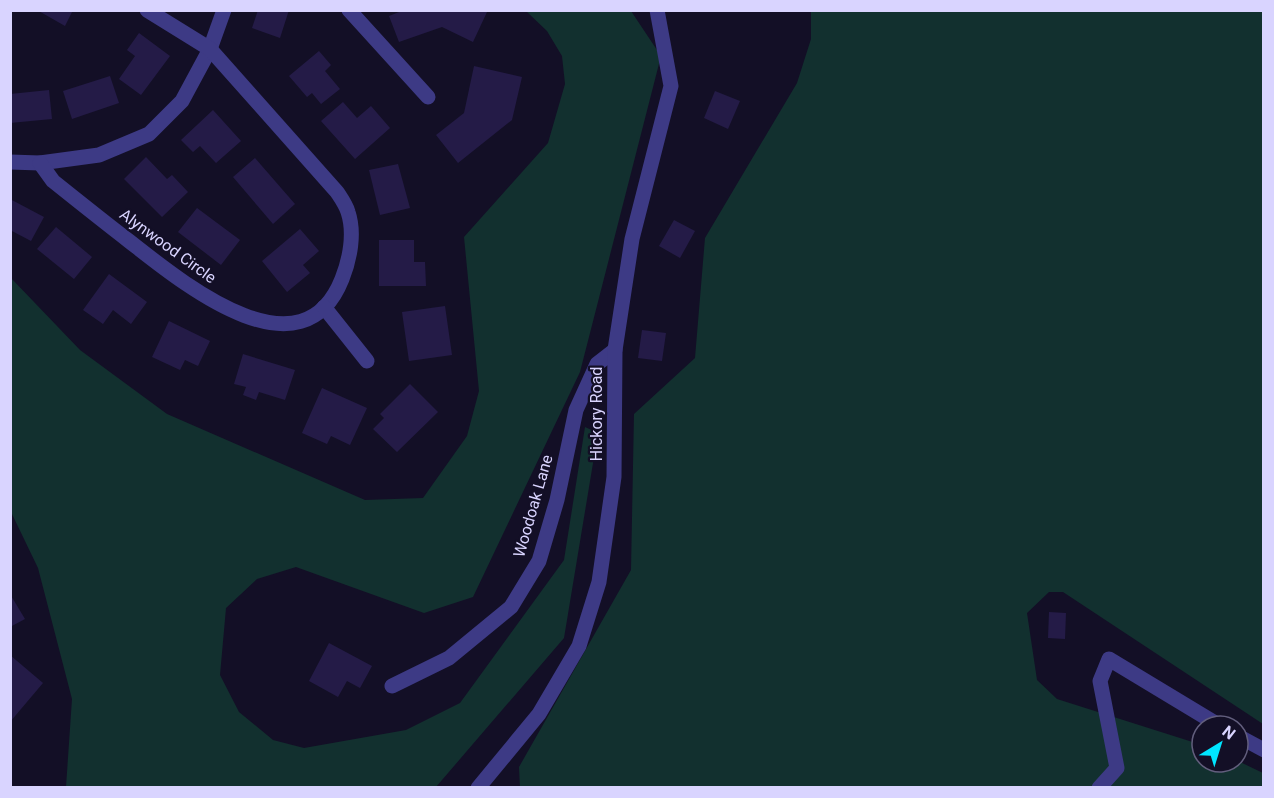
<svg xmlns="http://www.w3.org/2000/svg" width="1274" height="798" font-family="Roboto,sans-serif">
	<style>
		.green { fill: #12302f }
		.building { fill: #241b47 }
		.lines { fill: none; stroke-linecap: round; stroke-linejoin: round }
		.street { stroke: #3d3a85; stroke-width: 15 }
		.labels { text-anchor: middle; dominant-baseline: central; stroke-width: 4.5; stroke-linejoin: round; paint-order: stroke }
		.street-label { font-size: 16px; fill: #d9d4ff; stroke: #130f26 }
	</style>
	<rect width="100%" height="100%" fill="#130f26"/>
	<g class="green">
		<polygon points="526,11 631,11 661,56 580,372 473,597 424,613 296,567 257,579 226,608 220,675 239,712 273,740 304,748 406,730 460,703 564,560 585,427 598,433 564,638 436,787 66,787 72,699 38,568 11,512 11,278 80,350 167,414 365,500 423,498 467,436 479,391 464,237 548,143 565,84 562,56 547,31"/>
		<polygon points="811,11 1263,11 1263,724 1063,592 1049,592 1027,613 1037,680 1057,699 1202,745 1202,762 1238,761 1263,773 1263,787 520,788 519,767 631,570 634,414 695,358 705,238 797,83 811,39"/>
	</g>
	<g class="building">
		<polygon points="37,10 73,10 65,26"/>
		<polygon points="258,10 289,10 280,38 252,28"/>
		<polygon points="404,10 484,10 487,12 473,42 442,27 399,42 389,16"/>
		<polygon points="139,33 170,56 141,95 119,79 135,56 127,50"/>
		<polygon points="319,51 331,65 325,71 340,89 321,104 312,93 307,97 289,76"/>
		<polygon points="474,66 522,77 512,120 458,163 436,135 464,113"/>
		<polygon points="110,76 119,103 72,119 63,91"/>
		<polygon points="49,90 52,119 10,123 10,94"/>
		<polygon points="715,91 740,101 728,129 704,118"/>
		<polygon points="343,102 357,118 371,106 390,128 355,159 321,121"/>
		<polygon points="213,110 241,141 216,163 200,146 193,152 181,140"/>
		<polygon points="146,157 167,179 172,175 188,192 162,217 124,179"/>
		<polygon points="255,158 295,204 273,224 233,177"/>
		<polygon points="398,164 410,208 380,215 369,170"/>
		<polygon points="10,199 44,217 31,241 10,230"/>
		<polygon points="197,208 240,240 221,265 178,232"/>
		<polygon points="674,220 695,231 680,258 659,246"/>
		<polygon points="56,227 92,257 74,279 37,249"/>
		<polygon points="300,229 319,251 303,265 310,273 287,292 262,261"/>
		<polygon points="379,240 414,240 414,262 425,262 426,286 379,286"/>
		<polygon points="109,274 147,302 131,324 113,310 103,324 83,310"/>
		<polygon points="445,306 452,355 409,361 402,312"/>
		<polygon points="169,321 210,341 198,366 185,360 180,370 152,357"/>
		<polygon points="642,330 666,333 662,361 638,358"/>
		<polygon points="243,354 295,370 285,400 259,392 256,400 243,395 246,387 234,384"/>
		<polygon points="410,384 438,412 397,452 373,429 384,418 380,414"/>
		<polygon points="322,388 367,408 350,445 331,436 327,444 302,433"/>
		<polygon points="10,594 25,619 10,627"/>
		<polygon points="1049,612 1066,613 1065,639 1048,638"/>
		<polygon points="329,643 372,666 360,688 347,681 338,697 309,681"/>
		<polygon points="10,655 43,683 10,722"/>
	</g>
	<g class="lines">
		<g class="street">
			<polyline points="349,10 428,97"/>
			<polyline points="10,162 40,163 99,155 149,134 182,101 210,49 224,10"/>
			<path d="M40 163 53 181C78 201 103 221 129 241 179 280 301 382 342 279 350 259 355 233 348 212 346 205 341 198 337 192L210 49 147 10"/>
			<polyline points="324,307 367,361"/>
			<polyline points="392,686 449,658 511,607 539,561 557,500 576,410 597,364 615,350"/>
			<polyline points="1238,736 1264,750"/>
			<polyline points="478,788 539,714 579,646 599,582 614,477 615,350 632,239 671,86 657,10"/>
			<polyline points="1099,788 1117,768 1100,681 1109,659 1220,726"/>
		</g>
	</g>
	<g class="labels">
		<g class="street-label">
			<text transform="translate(168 246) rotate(36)">Alynwood Circle</text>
			<text transform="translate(596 414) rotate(-90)">Hickory Road</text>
			<text transform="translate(533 506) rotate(-74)">Woodoak Lane</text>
		</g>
	</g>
	<rect width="1274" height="798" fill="none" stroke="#d9d4ff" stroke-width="24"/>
	<g transform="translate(1220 744) rotate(38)"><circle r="28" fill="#130f26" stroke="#625e7d" stroke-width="1.5"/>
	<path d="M0-4.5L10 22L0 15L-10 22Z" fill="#00e5ff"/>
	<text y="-9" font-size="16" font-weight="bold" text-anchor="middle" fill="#d9d4ff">N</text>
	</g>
</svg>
